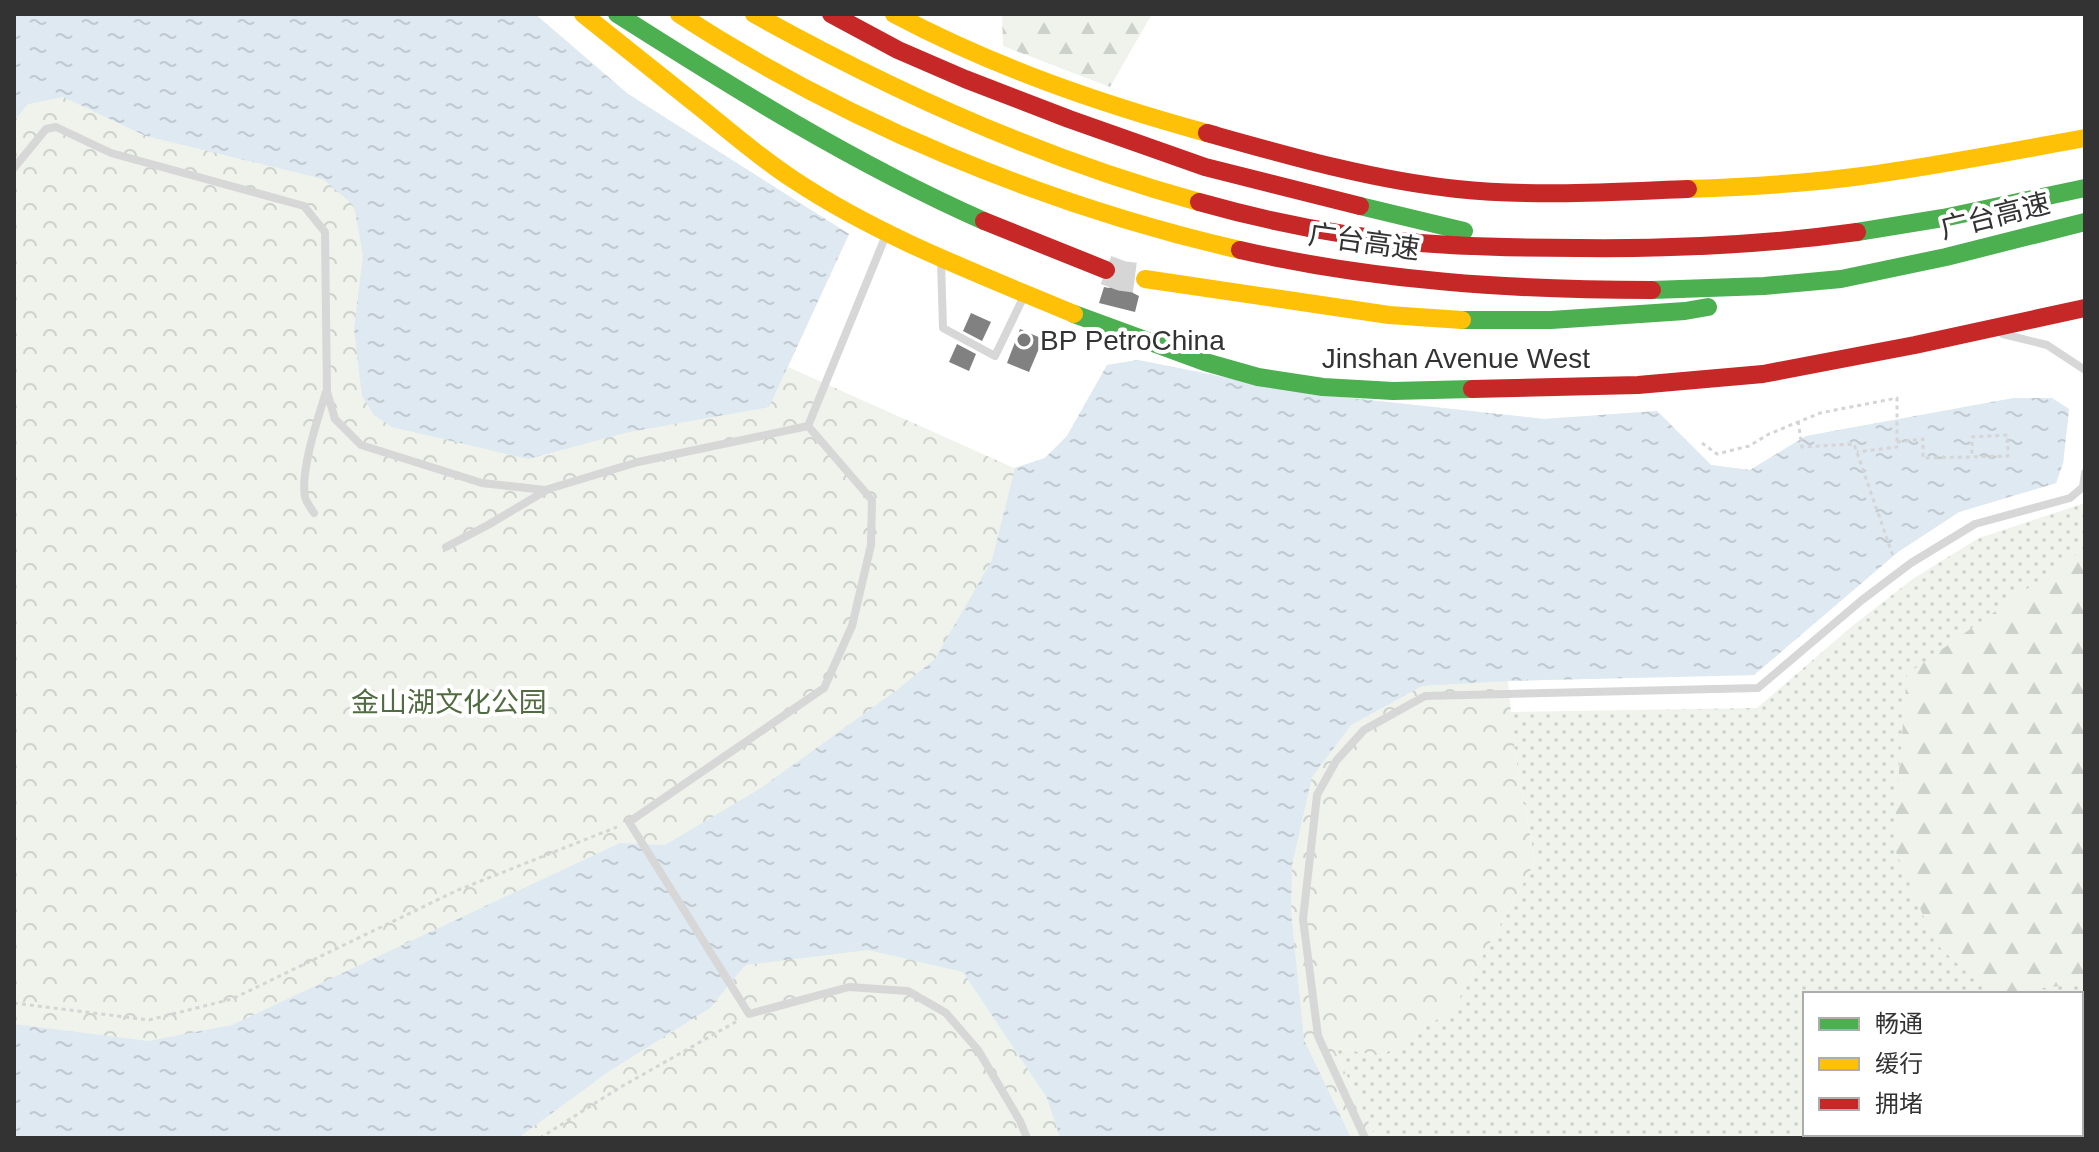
<svg xmlns="http://www.w3.org/2000/svg" width="2099" height="1152" font-family="Helvetica,'Noto Sans SC',sans-serif">
	<style>
		.grass { fill: url(#grass-dots); fill-rule: evenodd }
		.forest { fill: url(#forest-firs) }
		.park { fill: url(#park-crowns) }
		.water { fill: url(#water-ripples) }
		.building { fill: #818181 }
		.lines { fill: none; stroke-linecap: round; stroke-linejoin: round }
		.highway-tunnel { stroke: #d6d6d6; stroke-width: 30; stroke-dasharray: 30 15; stroke-linecap: butt }
		.path { stroke: #d5d5d5; stroke-width: 3; stroke-dasharray: 4 4; stroke-linecap: butt }
		.lane { stroke: #d7d7d7; stroke-width: 8 }
		.fast { stroke: #4caf50; stroke-width: 18 }
		.slow { stroke: #ffc107; stroke-width: 18 }
		.jam { stroke: #c62828; stroke-width: 18 }
		.poi-dot { fill: #7a7a7a; stroke: #fff; stroke-width: 3 }
		.labels { text-anchor: middle; dominant-baseline: central; stroke-width: 8; stroke-linejoin: round; paint-order: stroke }
		.street-label { font-size: 28px; fill: #333; stroke: #fff }
		.poi-label { font-size: 28px; fill: #333; stroke: #fff; text-anchor: start }
		.park-label { font-size: 28px; fill: #526c42; stroke: #fff }
	</style>
	<defs>
		<pattern id="grass-dots" width="8" height="8" patternUnits="userSpaceOnUse" patternTransform="scale(2)"><rect width="8" height="8" fill="#eff3ec"/><path d="M2 2h.1M6 6h.1" fill="none" stroke="#cdd1cb" stroke-width="1.8" stroke-linecap="round"/></pattern>
		<pattern id="forest-firs" width="22" height="20" patternUnits="userSpaceOnUse" patternTransform="scale(2)"><rect width="22" height="20" fill="#eff3ec"/><path d="M5 1l3.5 6h-7zM16 11l3.5 6h-7z" fill="#cdd1cb"/></pattern>
		<pattern id="park-crowns" width="20" height="18" patternUnits="userSpaceOnUse" patternTransform="scale(2)"><rect width="20" height="18" fill="#eff3ec"/><path d="M2 6a3 3 0 1 1 6 0M12 15a3 3 0 1 1 6 0" fill="none" stroke="#cdd1cb"/></pattern>
		<pattern id="water-ripples" width="26" height="14" patternUnits="userSpaceOnUse" patternTransform="scale(2)"><rect width="26" height="14" fill="#dfe9f2"/><path d="M2 4q2-2 4 0t4 0M15 11q2-2 4 0t4 0" fill="none" stroke="#c0c8d0"/></pattern>
	</defs>
	<rect width="100%" height="100%" fill="#fff"/>
	<path class="grass" d="M2085 503V1138H1376L1333 1047 1381 1056 1453 1009 1535 862 1515 754 1510 712 1757 708 1851 627 1914 578 1979 538ZM1805 994H2081V1134H1805Z"/>
	<g class="forest">
		<polygon points="1002,14 1152,14 1110,87 1003,46"/>
		<polygon points="2085,548 2085,983 1990,994 1935,943 1893,845 1907,674"/>
	</g>
	<polygon class="park" points="14,14 535,14 628,94 849,234 788,367 1014,468 1045,458 1067,436 1107,365 1138,360 1304,393 1544,419 1657,411 1711,465 1750,470 1806,436 2014,398 2052,398 2069,409 2063,463 2056,483 1959,512 1898,552 1754,675 1508,681 1515,754 1535,862 1453,1009 1381,1056 1333,1047 1376,1138 14,1138"/>
	<g class="water">
		<polygon points="14,14 535,14 628,94 849,234 769,407 629,432 528,459 392,427 374,415 362,396 354,329 363,255 354,206 323,179 146,136 63,97 28,104 14,121"/>
		<polygon points="1138,360 1304,393 1544,419 1657,411 1711,465 1750,470 1806,436 2014,398 2052,398 2069,409 2063,463 2056,483 1959,512 1898,552 1754,675 1507,681 1422,686 1351,725 1312,777 1292,865 1291,912 1304,1040 1351,1138 1060,1138 1047,1098 963,972 868,950 745,965 710,1008 608,1072 518,1138 14,1138 14,1024 148,1041 232,1025 620,843 665,845 761,788 897,690 935,659 992,560 1015,468 1045,458 1067,436 1107,365"/>
	</g>
	<g class="building">
		<polygon points="1122,263 1133,266 1127,277 1129,286 1133,293 1139,296 1135,312 1099,303 1104,287 1109,288 1117,284 1122,277 1124,268"/>
		<polygon points="971,313 991,322 982,341 963,331"/>
		<polygon points="1020,329 1043,339 1029,372 1007,363"/>
		<polygon points="957,344 976,354 969,371 949,362"/>
	</g>
	<g class="lines">
		<polyline class="highway-tunnel" points="1106,270 1122,276 1145,279"/>
		<g class="path">
			<polyline points="1798,421 1802,447 1854,444 1894,559"/>
			<polyline points="1897,442 1923,439 1923,458 2008,456 2008,435 1972,437 1972,456"/>
			<polyline points="1702,443 1717,454 1749,446 1769,434 1820,413 1897,398 1897,447 1857,452"/>
			<polyline points="14,1003 149,1020 232,999 458,890 617,827"/>
			<polyline points="540,1138 619,1088 739,1020"/>
		</g>
		<g class="lane">
			<polyline points="14,168 46,129 56,127 111,153 304,206 325,232 327,392 335,419 361,445 482,483 545,490 638,462 808,426 872,500 871,545 852,626 824,688 629,822 749,1014 849,987 908,991 946,1013 978,1050 1020,1121 1027,1138"/>
			<polyline points="941,261 943,328 995,356 1025,294"/>
			<polyline points="2003,334 2047,345 2085,370"/>
			<polyline points="808,426 886,235"/>
			<path d="M314 513C311 508 306 502 305 497 300 471 318 418 326 392"/>
			<polyline points="446,547 488,525 545,491"/>
			<polyline points="1365,1138 1318,1036 1303,919 1317,795 1336,761 1364,730 1425,696 1758,688 1862,600 1911,563 1975,524 2070,498 2083,487 2085,473"/>
		</g>
		<g class="fast">
			<path d="M617 14C735 89 855 164 984 221"/>
			<polyline points="1360,206 1464,231"/>
			<polyline points="1857,232 1943,218 2085,188"/>
			<polyline points="1652,290 1764,286 1841,279 1946,257 2085,222"/>
			<polyline points="1074,314 1205,362 1258,377 1323,387 1393,391 1472,389"/>
			<polyline points="1462,320 1551,320 1685,311 1708,307"/>
		</g>
		<g class="slow">
			<path d="M583 14C624 47 666 80 707 113 735 136 763 160 794 180 880 237 979 274 1074 314"/>
			<path d="M679 14C846 123 1045 205 1240 250"/>
			<path d="M754 14C896 93 1042 159 1199 202"/>
			<path d="M894 14C994 67 1098 103 1207 133"/>
			<path d="M1688 189C1744 187 1799 184 1854 177 1932 167 2008 152 2085 138"/>
			<polyline points="1145,279 1389,315 1462,320"/>
		</g>
		<g class="jam">
			<polyline points="831,14 898,50 965,79 1069,119 1205,167 1360,206"/>
			<path d="M1207 133C1289 156 1372 180 1457 189 1534 197 1611 192 1688 189"/>
			<path d="M1199 202C1270 222 1346 237 1420 243 1472 247 1525 248 1578 248 1671 249 1764 245 1857 232"/>
			<polyline points="984,221 1106,270"/>
			<path d="M1240 250C1375 281 1514 290 1652 290"/>
			<polyline points="1472,389 1638,385 1763,374 1915,345 2085,308"/>
		</g>
	</g>
	<circle class="poi-dot" cx="1024" cy="340" r="8"/>
	<g class="labels">
		<g class="street-label">
			<text transform="translate(1995 216) rotate(-14)">广台高速</text>
			<text transform="translate(1364 242) rotate(8)">广台高速</text>
			<text x="1456" y="358">Jinshan Avenue West</text>
		</g>
		<g class="poi-label">
			<text x="1040" y="340">BP PetroChina</text>
		</g>
		<g class="park-label">
			<text x="449" y="702">金山湖文化公园</text>
		</g>
	</g>
	<rect width="2099" height="1152" fill="none" stroke="#333333" stroke-width="32"/>
	<rect x="1803" y="992" width="280" height="144" fill="#ffffff" stroke="#adadad" stroke-width="2"/>
	<rect x="1819" y="1018" width="40" height="12" fill="#4caf50" stroke="#adadad" stroke-width="2"/>
	<text x="1875" y="1032" font-size="24" fill="#333333">畅通</text>
	<rect x="1819" y="1058" width="40" height="12" fill="#ffc107" stroke="#adadad" stroke-width="2"/>
	<text x="1875" y="1072" font-size="24" fill="#333333">缓行</text>
	<rect x="1819" y="1098" width="40" height="12" fill="#c62828" stroke="#adadad" stroke-width="2"/>
	<text x="1875" y="1112" font-size="24" fill="#333333">拥堵</text>
</svg>
